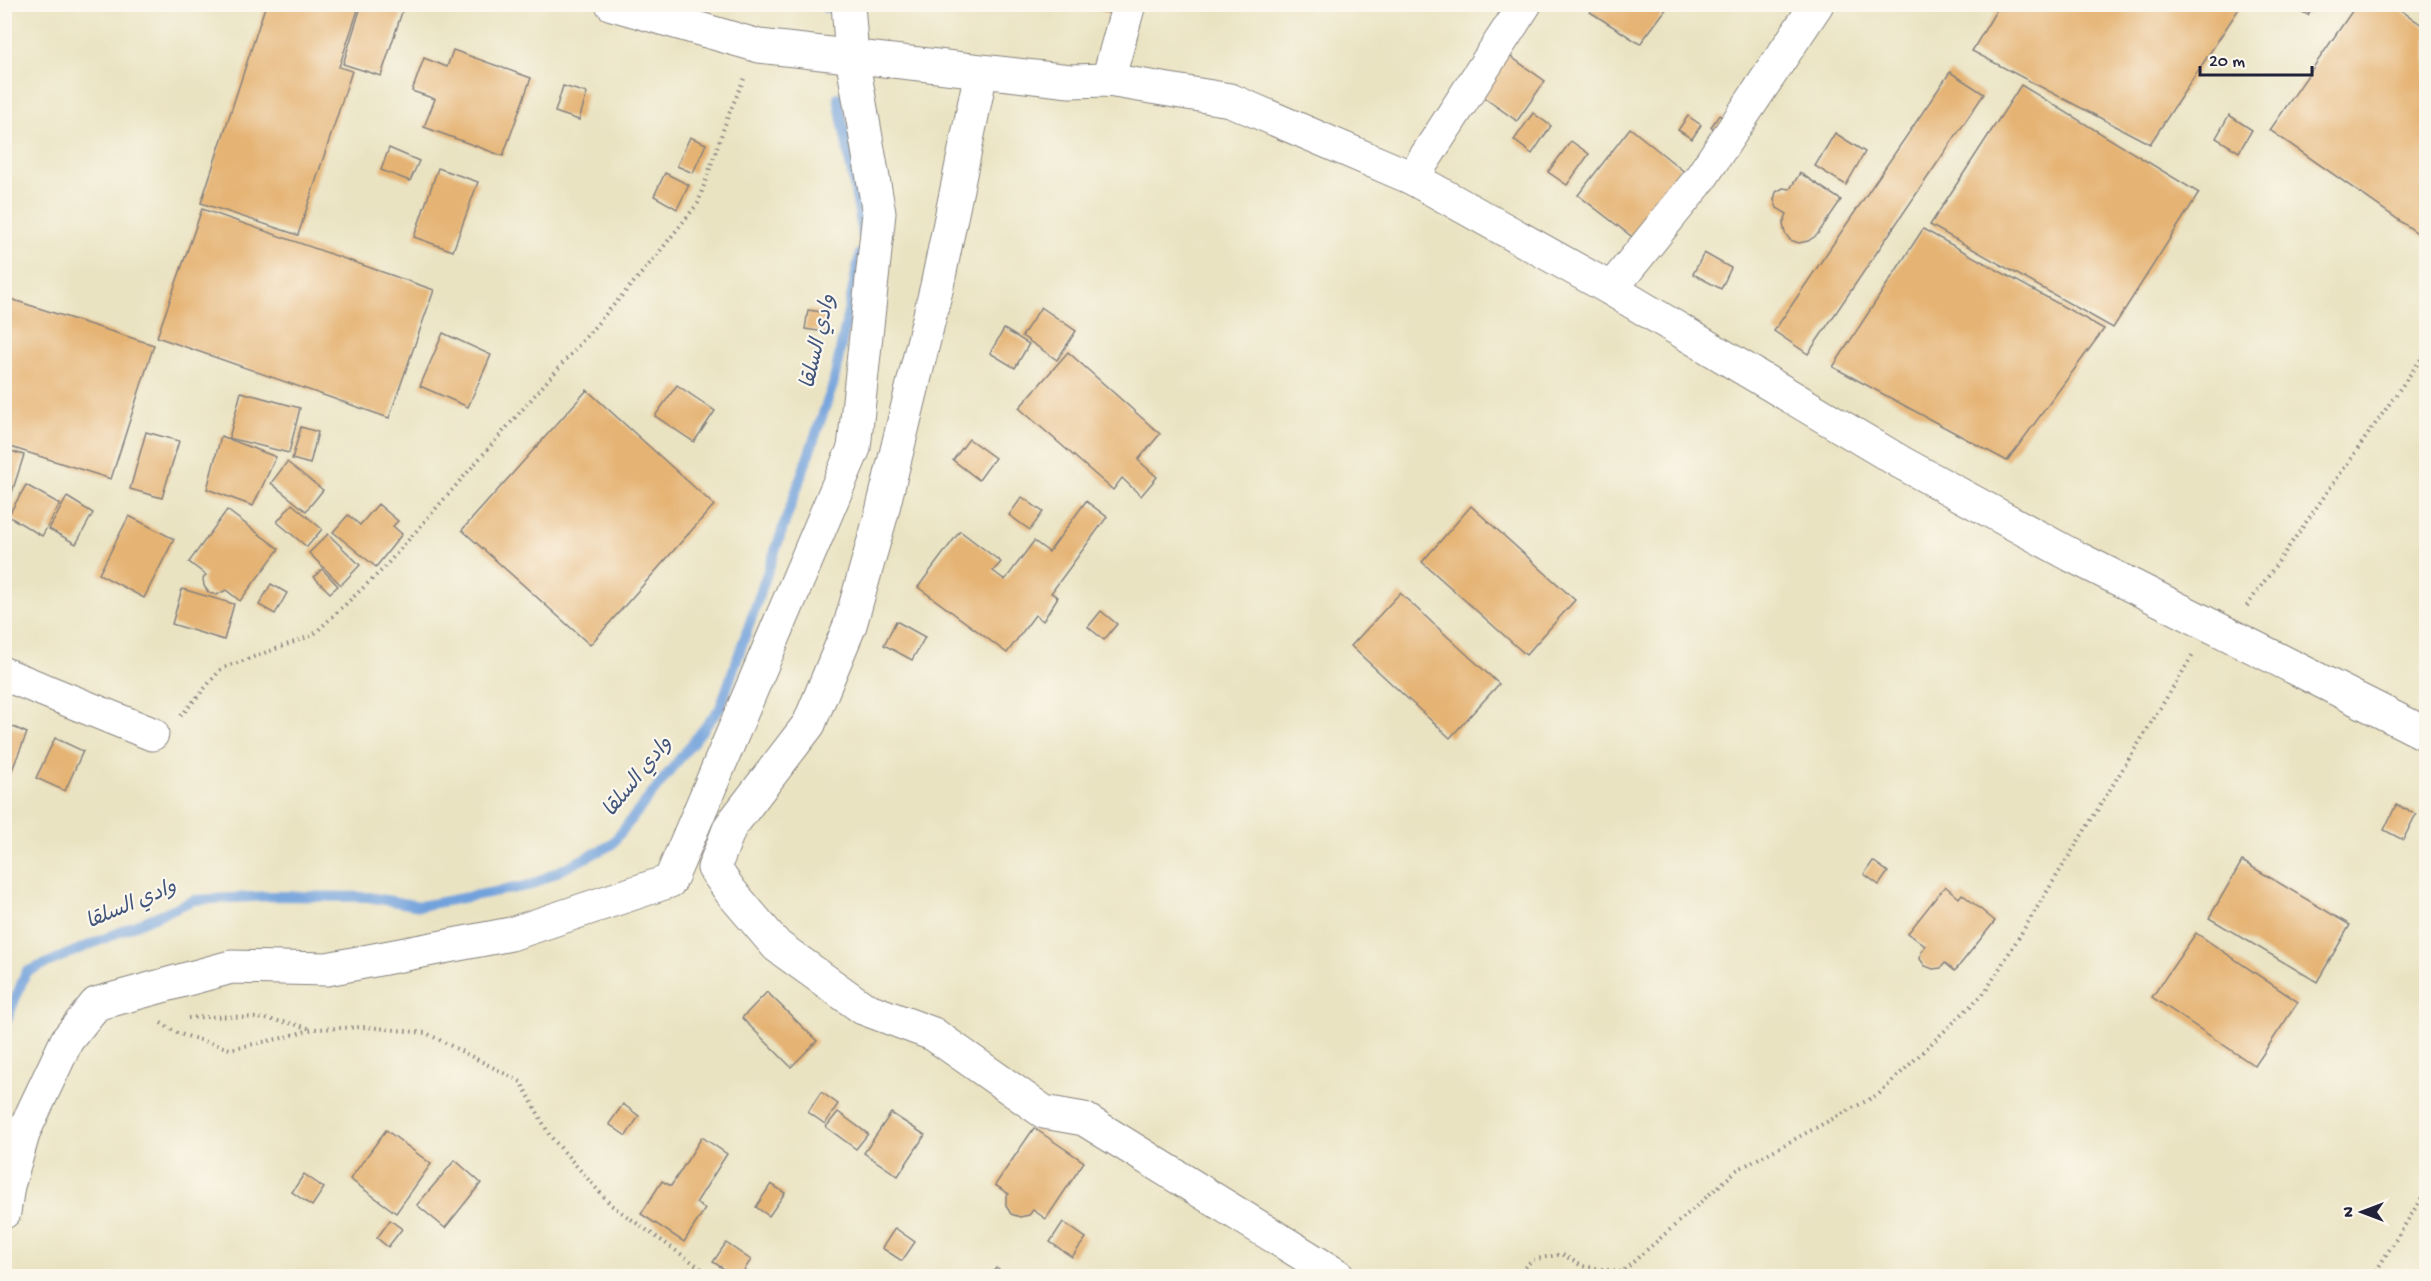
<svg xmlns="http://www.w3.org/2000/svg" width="2431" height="1281" font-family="'Gochi Hand','Playpen Sans Arabic',sans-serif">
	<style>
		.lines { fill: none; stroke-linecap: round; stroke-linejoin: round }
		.stream { stroke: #72a2dc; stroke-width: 10 }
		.building { fill: #e5b373 }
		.minor-casing { stroke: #86827e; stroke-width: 35 }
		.path { stroke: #86827e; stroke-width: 4; stroke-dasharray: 1.5 4.5; stroke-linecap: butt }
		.minor { stroke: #fff; stroke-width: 33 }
		.labels { text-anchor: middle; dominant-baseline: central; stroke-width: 4.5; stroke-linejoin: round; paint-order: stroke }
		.water-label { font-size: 21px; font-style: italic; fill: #42557b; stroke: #fbf7ec }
	</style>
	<rect width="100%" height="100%" fill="#fbf7ec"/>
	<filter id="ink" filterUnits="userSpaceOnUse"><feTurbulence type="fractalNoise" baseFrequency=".0167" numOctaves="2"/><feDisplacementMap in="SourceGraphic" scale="12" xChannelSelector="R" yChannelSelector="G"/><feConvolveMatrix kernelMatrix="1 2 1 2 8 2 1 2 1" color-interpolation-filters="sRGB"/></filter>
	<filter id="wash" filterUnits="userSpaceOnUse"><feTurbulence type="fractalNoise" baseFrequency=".008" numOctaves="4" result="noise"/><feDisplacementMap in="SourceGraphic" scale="24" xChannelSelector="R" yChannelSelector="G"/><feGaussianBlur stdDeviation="1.35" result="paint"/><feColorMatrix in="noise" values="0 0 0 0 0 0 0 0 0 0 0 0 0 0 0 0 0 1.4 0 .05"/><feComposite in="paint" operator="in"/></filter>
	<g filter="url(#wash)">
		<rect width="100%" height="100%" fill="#eae3c2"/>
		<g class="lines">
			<g class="stream">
				<polyline points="826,8 826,4"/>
				<polyline points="838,97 863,235"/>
				<polyline points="4,1027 26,972 194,900 271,896 368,897 420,906 531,885 611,845 720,708 833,385 860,254"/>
			</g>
		</g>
		<g id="blocks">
			<g class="building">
				<polygon points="266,4 360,4 339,67 352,71 298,235 201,203"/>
				<polygon points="362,4 404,6 381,76 343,64"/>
				<polygon points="1054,4 1076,4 1076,9"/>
				<polygon points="1100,4 1118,4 1116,14 1099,11"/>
				<polygon points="1595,4 1670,4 1640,44 1590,12"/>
				<polygon points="2000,4 2242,4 2150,144 1972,51"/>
				<polygon points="2287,4 2314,4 2308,15"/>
				<polygon points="2357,4 2392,4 2426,28 2426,239 2270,130"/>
				<polygon points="1500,49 1545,81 1517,121 1472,89"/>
				<polygon points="453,50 531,78 503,156 424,127 435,99 412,91 424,58 447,67"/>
				<polygon points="1950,72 1984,94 1808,354 1774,331"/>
				<polygon points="2021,85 2199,193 2113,328 1930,225"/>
				<polygon points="563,86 587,93 579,120 555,112"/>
				<polygon points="1533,113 1551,126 1532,154 1514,140"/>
				<polygon points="1719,115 1731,122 1724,134 1711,127"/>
				<polygon points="2229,115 2252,130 2239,152 2216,138"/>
				<polygon points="1688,116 1701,125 1692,139 1678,130"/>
				<polygon points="1630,128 1691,177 1640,243 1578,195"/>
				<polygon points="1835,133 1865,152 1846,185 1815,166"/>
				<polygon points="690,137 706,144 693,173 677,166"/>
				<polygon points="1571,141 1589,154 1567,185 1548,172"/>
				<polygon points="389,148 419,161 410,181 381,170"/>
				<polygon points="438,168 478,182 453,251 414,237"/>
				<polygon points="665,173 689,185 677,209 654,196"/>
				<polygon points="1800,173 1841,200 1817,235 1808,241 1799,243 1790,240 1785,233 1783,224 1787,214 1777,208 1774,200 1776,192 1783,188 1790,189"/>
				<polygon points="202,209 434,290 389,418 157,337"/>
				<polygon points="1923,229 2104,329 2007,461 1833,367"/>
				<polygon points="1704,253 1731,268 1721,289 1693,274"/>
				<polygon points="4,297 154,345 111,479 4,445"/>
				<polygon points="1041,307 1076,331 1057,360 1022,336"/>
				<polygon points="808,310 828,313 825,332 805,329"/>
				<polygon points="1004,329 1029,344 1015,368 990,353"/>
				<polygon points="443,333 491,355 468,407 420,386"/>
				<polygon points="1068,352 1160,434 1138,460 1157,477 1141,496 1122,478 1113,490 1019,408"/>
				<polygon points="677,385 715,411 694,442 655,416"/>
				<polygon points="587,390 714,505 590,645 462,530"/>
				<polygon points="241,392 300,408 289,453 229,438"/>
				<polygon points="301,427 318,432 310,464 292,459"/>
				<polygon points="146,432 179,441 162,498 130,489"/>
				<polygon points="221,436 276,457 253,506 207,489"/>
				<polygon points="969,439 995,458 979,480 953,460"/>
				<polygon points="4,449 24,455 5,514 4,514"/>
				<polygon points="287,462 323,490 306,511 271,483"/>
				<polygon points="26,485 60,504 42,536 8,516"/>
				<polygon points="67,497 93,513 76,544 49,529"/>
				<polygon points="1022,497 1043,512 1030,530 1009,515"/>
				<polygon points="1086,501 1107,517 1051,593 1058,597 1043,621 1035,615 1007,653 918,587 960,531 1001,562 993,571 1005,580 1034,541 1049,552"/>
				<polygon points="292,504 322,529 307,547 277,522"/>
				<polygon points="378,504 398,521 393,526 402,534 376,567 333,532 348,515 360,525"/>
				<polygon points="1471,506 1575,600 1526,655 1422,562"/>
				<polygon points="227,510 279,549 240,601 226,590 217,595 209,593 204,586 203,578 206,575 189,562"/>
				<polygon points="129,516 174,539 144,598 99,574"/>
				<polygon points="328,534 360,565 341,585 309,553"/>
				<polygon points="322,569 338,586 330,593 314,577"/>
				<polygon points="271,584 287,593 275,614 259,605"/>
				<polygon points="182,589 234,604 224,640 172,624"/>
				<polygon points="1400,593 1499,684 1450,738 1351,646"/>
				<polygon points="1101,611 1117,624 1104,640 1088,627"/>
				<polygon points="896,621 925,637 912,660 884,645"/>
				<polygon points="4,723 27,733 10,775 4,773"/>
				<polygon points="55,738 83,751 65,791 36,778"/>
				<polygon points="2396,805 2416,814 2403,840 2384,830"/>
				<polygon points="1873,861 1888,872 1879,885 1864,874"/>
				<polygon points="2242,861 2350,925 2317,982 2209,918"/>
				<polygon points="1945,886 1959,898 1962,894 1995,921 1955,971 1945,963 1941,968 1933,969 1925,966 1920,959 1921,952 1925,946 1908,933"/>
				<polygon points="2196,933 2298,1002 2255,1066 2152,997"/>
				<polygon points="767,992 817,1041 791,1067 742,1018"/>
				<polygon points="821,1092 838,1104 825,1124 808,1112"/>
				<polygon points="623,1104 639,1116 626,1136 609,1124"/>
				<polygon points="838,1112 868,1134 856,1149 826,1127"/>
				<polygon points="891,1113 925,1135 898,1176 864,1153"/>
				<polygon points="1034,1128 1084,1162 1046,1219 1033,1210 1029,1215 1020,1217 1011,1214 1006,1206 1006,1196 1009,1194 995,1185"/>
				<polygon points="386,1130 431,1164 396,1213 350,1179"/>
				<polygon points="702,1137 727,1154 696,1203 705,1209 684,1242 641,1214 662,1181 671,1186"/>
				<polygon points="455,1160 481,1183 445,1228 417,1205"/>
				<polygon points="304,1174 324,1188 312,1206 292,1192"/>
				<polygon points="771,1184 785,1193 769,1216 756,1207"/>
				<polygon points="390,1220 402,1229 388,1247 377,1238"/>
				<polygon points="1063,1222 1086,1238 1072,1257 1050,1242"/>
				<polygon points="895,1228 915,1242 902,1261 882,1248"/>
				<polygon points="726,1243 751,1260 740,1276 735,1276 713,1262"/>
				<polygon points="996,1268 1008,1276 990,1276"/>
			</g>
		</g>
	</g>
	<g filter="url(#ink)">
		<use href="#blocks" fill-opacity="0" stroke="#86827e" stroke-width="1.5"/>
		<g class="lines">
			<defs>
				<g id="minor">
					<polyline points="612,4 759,46 1070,81 1108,80 1230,100 1412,178 1611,289 1902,463 2071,555 2426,734"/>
					<polyline points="981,72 937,286 881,516 850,625 809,724 730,827 714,868 731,892 777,946 863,1008 933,1034 1044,1112 1084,1119 1338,1276"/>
					<polyline points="1108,80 1129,4"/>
					<polyline points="1412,178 1525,4"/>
					<polyline points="1611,289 1700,179 1817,4"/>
					<polyline points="4,674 152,734"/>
					<polyline points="4,1212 8,1186 24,1131 67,1040 96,1004 231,967 327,969 511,934 670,881 854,448 879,213 852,57 848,4"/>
				</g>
			</defs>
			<use href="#minor" class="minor-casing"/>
			<g class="path">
				<polyline points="2247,606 2426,352"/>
				<polyline points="181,716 221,669 313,635 383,569 653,260 698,203 728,116 744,79"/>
				<path d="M188 1018C229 1015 271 1016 311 1029"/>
				<polyline points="161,1023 177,1033 230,1049 282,1038 313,1029 367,1027 426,1033 521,1082 550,1136 611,1205 712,1276"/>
				<polyline points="1516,1276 1532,1260 1562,1254 1582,1266 1622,1272 1737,1170 1879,1094 1985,992 2193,655"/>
				<polyline points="2373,1276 2426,1191"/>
			</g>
			<use href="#minor" class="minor"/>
		</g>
	</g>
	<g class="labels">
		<g class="water-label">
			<text transform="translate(820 342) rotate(-77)">وادي السلقا</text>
			<text transform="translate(639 778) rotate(-51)">وادي السلقا</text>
			<text transform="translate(132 906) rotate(-23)">وادي السلقا</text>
		</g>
	</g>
	<rect width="2431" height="1281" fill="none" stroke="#fbf7ec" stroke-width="24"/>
	<g transform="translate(2362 1212) rotate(270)" stroke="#fbf7ec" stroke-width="4.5" paint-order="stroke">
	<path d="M0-4.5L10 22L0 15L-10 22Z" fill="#22223b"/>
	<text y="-9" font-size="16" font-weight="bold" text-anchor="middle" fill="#22223b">N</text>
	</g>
	<path d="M2200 66v9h112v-9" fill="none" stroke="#22223b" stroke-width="3"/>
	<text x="2209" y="66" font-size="18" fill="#22223b" stroke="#fbf7ec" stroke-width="4.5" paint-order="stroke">20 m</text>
</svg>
